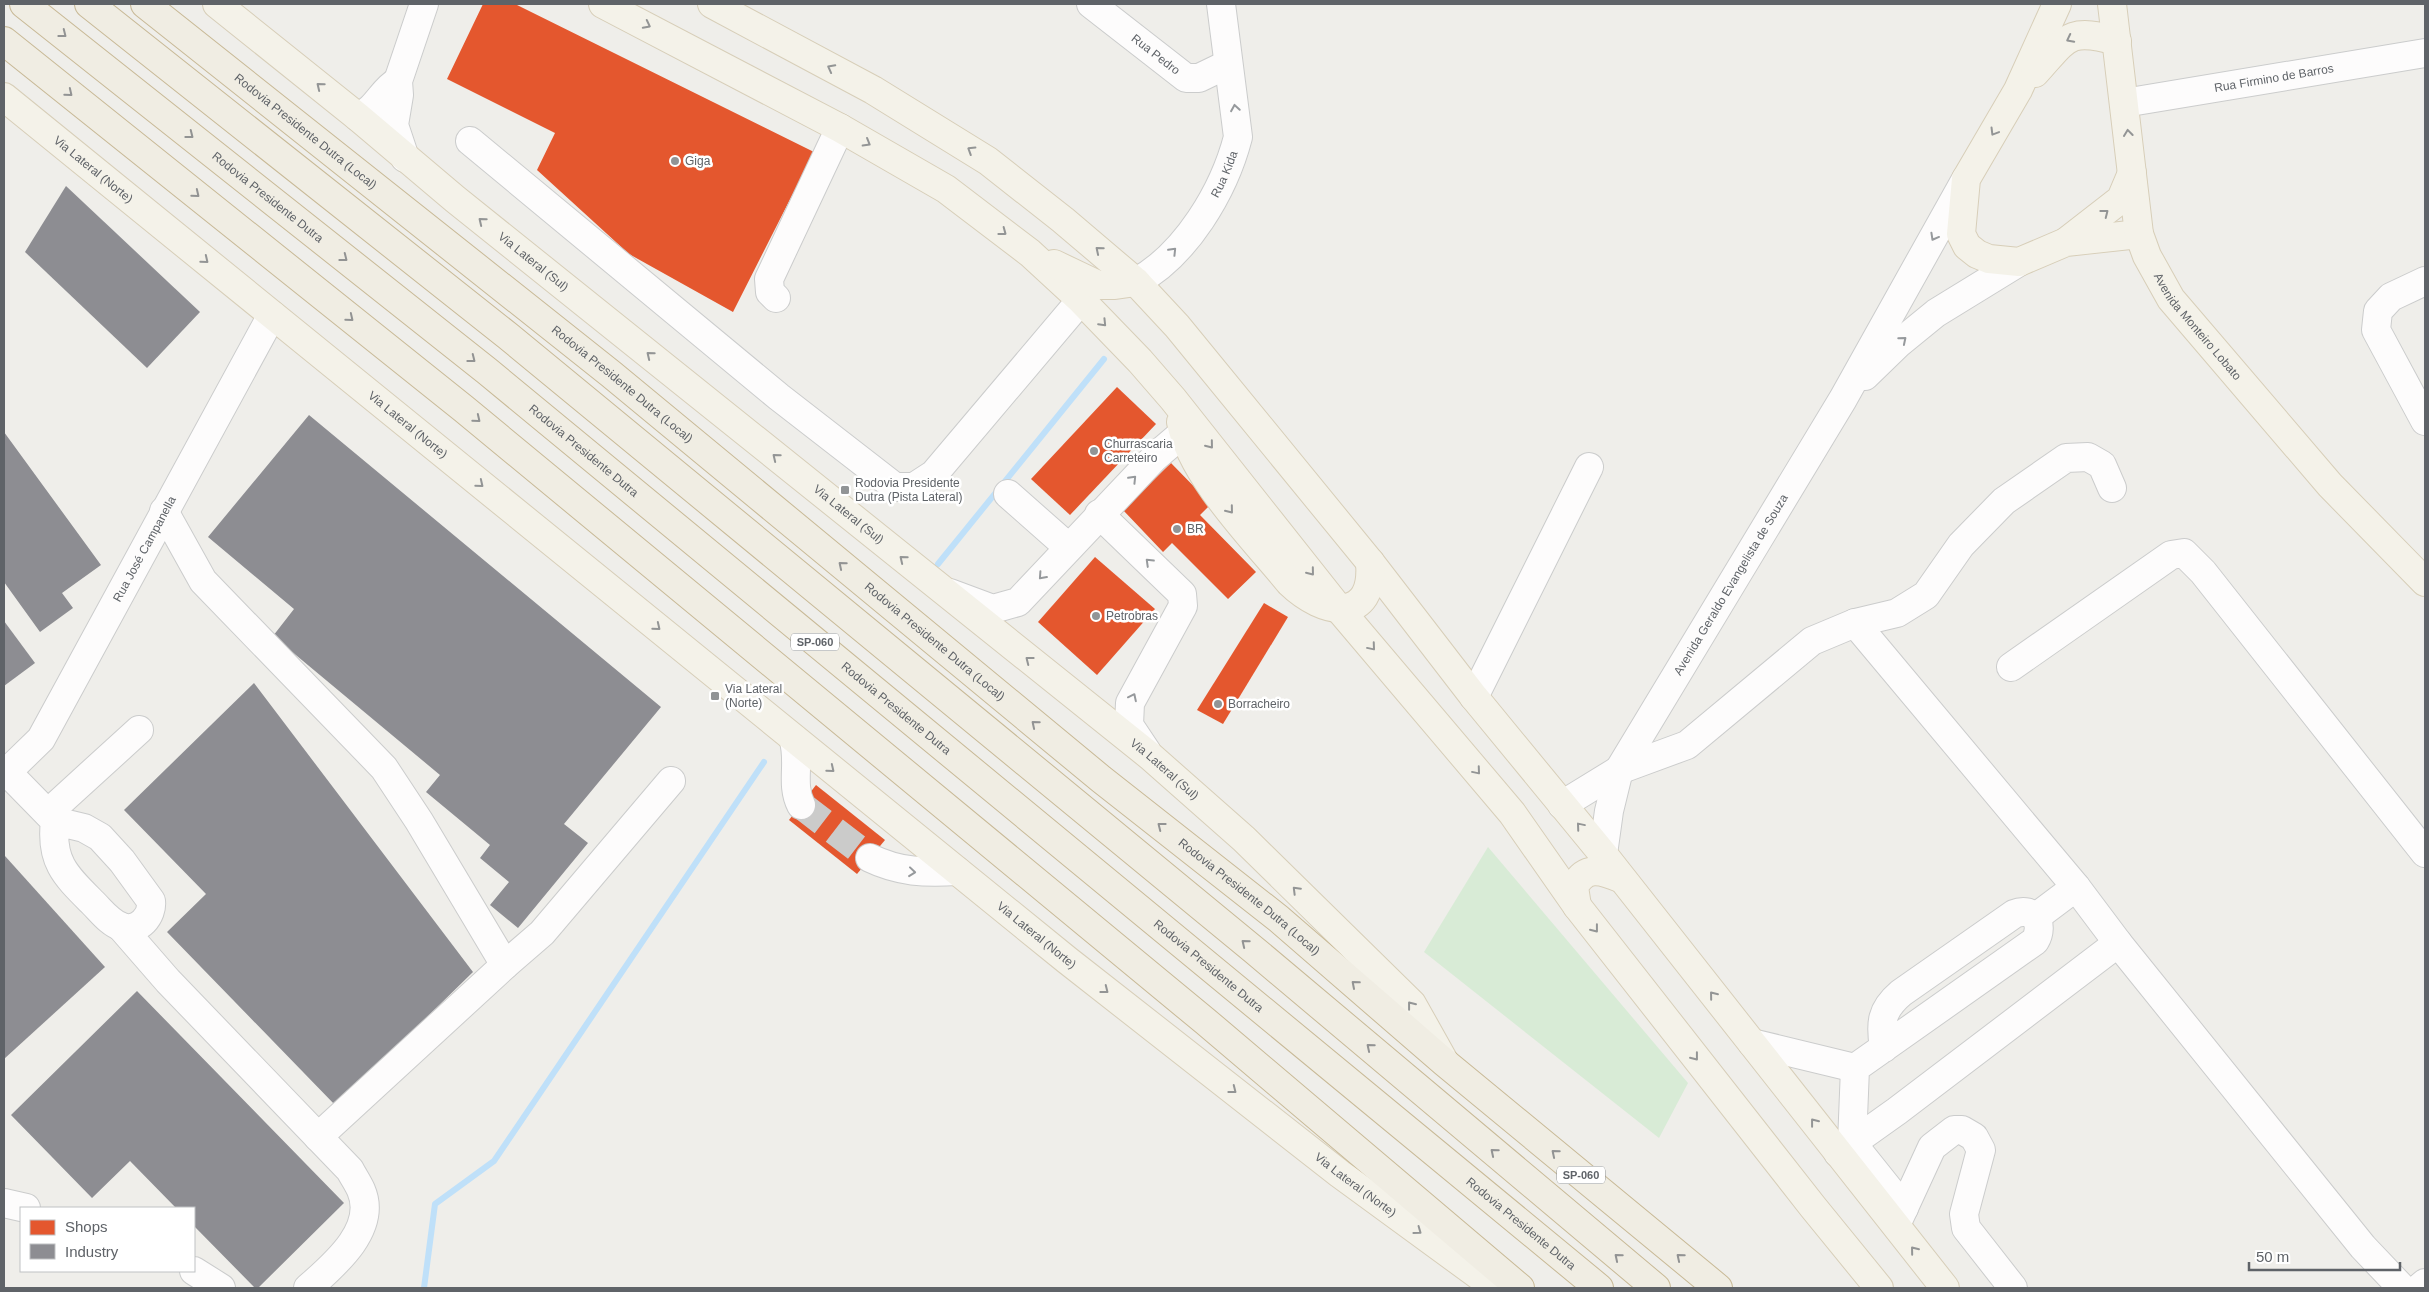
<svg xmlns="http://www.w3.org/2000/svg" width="2429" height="1292" font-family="Helvetica,sans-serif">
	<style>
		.green { fill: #d8ebd6 }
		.shops { fill: #e4572e }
		.industry { fill: #8d8d92 }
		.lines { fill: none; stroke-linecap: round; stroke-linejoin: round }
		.stream { stroke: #bfe0f9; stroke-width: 6 }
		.minor-tunnel { stroke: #cbcbca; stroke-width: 28; stroke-dasharray: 28 14; stroke-linecap: butt }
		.minor-casing { stroke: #cbcccc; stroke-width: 30 }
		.major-casing { stroke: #d7ceb8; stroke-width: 30 }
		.highway-casing { stroke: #c8b996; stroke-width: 30 }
		.minor { stroke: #fdfcfc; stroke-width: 28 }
		.major { stroke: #f4f2e9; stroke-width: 28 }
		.highway { stroke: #f0ede3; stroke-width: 28 }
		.oneway { stroke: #939595 }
		.oneway2 { stroke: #929393 }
		.oneway3 { stroke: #96999c }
		.poi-dot { fill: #919496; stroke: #fff; stroke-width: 2 }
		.labels { text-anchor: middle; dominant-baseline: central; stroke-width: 5; stroke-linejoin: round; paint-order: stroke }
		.shield { fill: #fff; stroke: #8f9295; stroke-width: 1 }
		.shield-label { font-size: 11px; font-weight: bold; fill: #5f6368 }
		.street-label { font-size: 12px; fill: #5f6368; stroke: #fff }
		.poi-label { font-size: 12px; fill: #5f6368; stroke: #fff; text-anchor: start }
	</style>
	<rect width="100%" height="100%" fill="#efeeea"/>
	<polygon class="green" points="1488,847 1688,1083 1659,1138 1424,952"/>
	<g class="shops">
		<polygon points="483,4 515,4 814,152 733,312 629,254 537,170 555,133 447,79"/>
		<polygon points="1117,387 1156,424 1070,515 1031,479"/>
		<polygon points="1171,463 1211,504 1200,515 1256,572 1228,599 1172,543 1163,552 1123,510"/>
		<polygon points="1095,557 1155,609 1097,675 1038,622"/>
		<polygon points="1264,603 1288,617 1223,724 1197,710"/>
		<polygon points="816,785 885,840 857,874 789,820"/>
	</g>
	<g class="industry">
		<polygon points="66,186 200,312 147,368 25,252"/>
		<polygon points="309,415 661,707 564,824 588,843 518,928 490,905 509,882 480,858 490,845 426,792 440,775 273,636 294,609 208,537"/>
		<polygon points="4,432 101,565 62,593 73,608 40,632 4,582"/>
		<polygon points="4,621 35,663 4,686"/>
		<polygon points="254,683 473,972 336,1106 167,932 206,894 124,810"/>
		<polygon points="5,856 105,967 4,1059 4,857"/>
		<polygon points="137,991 344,1203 258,1288 255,1288 194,1226 194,1208 176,1208 130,1161 92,1198 11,1115"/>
	</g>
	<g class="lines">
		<g class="stream">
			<polyline points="938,564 1104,359"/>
			<polyline points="424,1288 435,1204 494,1161 764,762"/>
		</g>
		<polyline class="minor-tunnel" points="801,805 870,858"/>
		<defs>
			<g id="minor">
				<path id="s1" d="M1091 4 1186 78H1199L1228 64"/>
				<path id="s2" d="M2124 103 2425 53"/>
				<path d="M358 117C378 108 381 91 398 81"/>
				<polyline points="470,141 779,397 895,487 914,487 934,474 1081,300"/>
				<polyline points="405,158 394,125 399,95 398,81 424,4"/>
				<polyline points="2425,281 2391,297 2378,311 2376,330 2425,421"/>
				<path id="s3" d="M1136 282C1186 255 1224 191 1238 137L1221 4"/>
				<polyline points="776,298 770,292 769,279 840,128"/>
				<polyline points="1865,376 1898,344 1936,313 2019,262"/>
				<polyline points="1008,494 1068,547"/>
				<polyline points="164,511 203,581 384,768 419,821 505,965 318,1137"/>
				<polyline points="1099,514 1182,594 1183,606 1130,703 1129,725 1147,752"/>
				<polyline points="950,593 993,609 1018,602 1155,457 1183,433"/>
				<polyline points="1855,623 2076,887 2118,943"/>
				<polyline points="2011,667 2171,555 2184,553 2203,572 2425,853"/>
				<polyline points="1474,697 1589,467"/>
				<path d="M793 738C801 761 790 784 801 805"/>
				<path d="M7 772 55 821 84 828 100 837 122 861 151 901C153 915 139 933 122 927 110 923 102 912 93 903 66 876 50 862 55 821"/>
				<path id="s4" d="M4 775 41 739 272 315"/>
				<polyline points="1562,805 1619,770 1687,745 1812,641 1855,623 1897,613 1926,595 1961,545 2004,501 2066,458 2088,457 2102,465 2112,488"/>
				<polyline points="48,813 139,730"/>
				<path id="s5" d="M1603 854 1609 811 1619 770 1843 399 1966 179"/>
				<path d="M870 858C899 872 925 873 957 871"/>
				<polyline points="2036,917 2076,887"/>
				<path d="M121 927 168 981 350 1170C353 1176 358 1183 361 1190 378 1229 333 1266 308 1288"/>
				<polyline points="505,965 542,933 671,781"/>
				<polyline points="1752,1043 1855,1068"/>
				<path d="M1884 1048C1880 1023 1881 1010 1901 993L2014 914C2034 906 2045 924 2035 941L1855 1068 1852 1143 1904 1208"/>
				<polyline points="1838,1153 1897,1111 2118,943 2363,1247 2402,1288"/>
				<polyline points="4,1203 26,1208"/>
				<polyline points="1897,1223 1932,1147 1954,1130 1962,1130 1974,1137 1981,1150 1964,1214 1966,1228 2013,1288"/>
				<polyline points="194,1271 221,1288"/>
				<polyline points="2419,1288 2425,1283"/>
			</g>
			<g id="major">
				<path id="s6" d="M217 4 358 117 455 199 1150 756 1244 839 1412 1004 1444 1061"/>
				<polyline points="603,4 840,128 946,189 1030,253 1081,300 1140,361 1173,399 1340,610 1512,813 1577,906 1813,1207 1879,1288"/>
				<polyline points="712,4 873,90 988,161 1063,220 1136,282 1177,326 1370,562 1474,697 1603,854 1945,1288"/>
				<polyline points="2057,4 2018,90 1966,179 1961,234 1967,246 1977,254 1989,259 2019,262 2066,242 2139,234"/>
				<path id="s7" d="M2112 4 2139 234 2147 256 2171 299 2330 485 2425 582"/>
				<path d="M2035 73C2067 38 2067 27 2117 41"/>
				<path id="s8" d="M4 97 1067 960 1340 1174 1496 1288"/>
				<polyline points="2067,241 2121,199 2132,173"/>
				<polyline points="1054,264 1098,285 1115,285 1136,282"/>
				<path d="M1181 422C1191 476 1255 540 1290 583 1323 615 1375 625 1370 562"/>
				<path d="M1577 906 1574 887C1585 865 1601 870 1620 878"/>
			</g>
			<g id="highway">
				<path id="s9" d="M24 4 487 371 1599 1288"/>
				<polyline points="89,4 508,336 1254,950 1656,1288"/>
				<path id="s10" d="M145 4 611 374 1101 779 1279 919 1444 1062 1718 1288"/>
				<polyline points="4,41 464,409 1205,1021 1520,1288"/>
			</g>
		</defs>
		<use href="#minor" class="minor-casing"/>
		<use href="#major" class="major-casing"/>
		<use href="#highway" class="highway-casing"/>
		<use href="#minor" class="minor"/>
		<use href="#major" class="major"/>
		<use href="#highway" class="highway"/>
	</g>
	<defs><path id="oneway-chevron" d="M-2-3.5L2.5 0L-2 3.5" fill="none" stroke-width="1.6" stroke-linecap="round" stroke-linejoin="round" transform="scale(1.25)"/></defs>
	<g class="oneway">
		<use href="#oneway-chevron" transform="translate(647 25) rotate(27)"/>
		<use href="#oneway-chevron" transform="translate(2070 39) rotate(153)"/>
		<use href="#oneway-chevron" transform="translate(831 68) rotate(-152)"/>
		<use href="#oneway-chevron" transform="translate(320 86) rotate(-141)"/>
		<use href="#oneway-chevron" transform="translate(1994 132) rotate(121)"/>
		<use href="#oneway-chevron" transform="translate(2128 133) rotate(-97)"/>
		<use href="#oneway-chevron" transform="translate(867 143) rotate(30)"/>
		<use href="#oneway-chevron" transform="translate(971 150) rotate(-148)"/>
		<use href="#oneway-chevron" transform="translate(2105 213) rotate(-38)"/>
		<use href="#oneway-chevron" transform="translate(482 221) rotate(-141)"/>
		<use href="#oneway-chevron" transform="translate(1003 232) rotate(37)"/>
		<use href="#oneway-chevron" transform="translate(1099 250) rotate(-140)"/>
		<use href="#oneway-chevron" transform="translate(205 260) rotate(39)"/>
		<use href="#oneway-chevron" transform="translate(1103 323) rotate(46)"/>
		<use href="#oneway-chevron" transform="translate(650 355) rotate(-141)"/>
		<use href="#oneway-chevron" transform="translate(1210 445) rotate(51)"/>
		<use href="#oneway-chevron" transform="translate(776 457) rotate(-141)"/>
		<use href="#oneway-chevron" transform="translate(480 484) rotate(39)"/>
		<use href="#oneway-chevron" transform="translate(1230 510) rotate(51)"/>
		<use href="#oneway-chevron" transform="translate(903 559) rotate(-141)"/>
		<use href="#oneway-chevron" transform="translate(1311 572) rotate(51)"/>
		<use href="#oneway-chevron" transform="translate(657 627) rotate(39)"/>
		<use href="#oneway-chevron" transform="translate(1372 647) rotate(50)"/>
		<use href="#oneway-chevron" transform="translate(1029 660) rotate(-142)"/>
		<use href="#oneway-chevron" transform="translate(831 769) rotate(39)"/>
		<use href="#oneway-chevron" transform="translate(1477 771) rotate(50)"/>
		<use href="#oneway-chevron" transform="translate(1580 826) rotate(-130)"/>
		<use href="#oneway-chevron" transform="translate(1296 890) rotate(-135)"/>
		<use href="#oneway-chevron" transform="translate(1595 929) rotate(52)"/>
		<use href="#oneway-chevron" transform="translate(1105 990) rotate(38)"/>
		<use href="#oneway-chevron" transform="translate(1713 995) rotate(-129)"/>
		<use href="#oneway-chevron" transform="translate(1411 1005) rotate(-128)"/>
		<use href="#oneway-chevron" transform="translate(1695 1057) rotate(52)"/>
		<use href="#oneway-chevron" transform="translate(1233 1090) rotate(38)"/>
		<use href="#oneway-chevron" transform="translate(1814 1122) rotate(-128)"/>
		<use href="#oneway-chevron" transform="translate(1418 1231) rotate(36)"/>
		<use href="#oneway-chevron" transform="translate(1914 1250) rotate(-129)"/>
	</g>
	<g class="oneway2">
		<use href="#oneway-chevron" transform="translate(63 34) rotate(38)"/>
		<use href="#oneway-chevron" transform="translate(69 93) rotate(39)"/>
		<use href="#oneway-chevron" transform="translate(190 135) rotate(38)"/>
		<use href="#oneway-chevron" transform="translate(196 194) rotate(39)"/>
		<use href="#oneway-chevron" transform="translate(344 258) rotate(38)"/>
		<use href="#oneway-chevron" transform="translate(350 318) rotate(39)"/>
		<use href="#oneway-chevron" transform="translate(472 359) rotate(38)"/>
		<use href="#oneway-chevron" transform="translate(477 419) rotate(39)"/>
		<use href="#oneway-chevron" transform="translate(842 565) rotate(-140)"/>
		<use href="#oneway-chevron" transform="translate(1035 724) rotate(-140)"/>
		<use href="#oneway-chevron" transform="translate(1161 826) rotate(-142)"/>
		<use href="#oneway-chevron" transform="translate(1245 943) rotate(-141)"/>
		<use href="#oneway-chevron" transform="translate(1355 984) rotate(-139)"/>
		<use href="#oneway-chevron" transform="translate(1370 1047) rotate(-140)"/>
		<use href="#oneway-chevron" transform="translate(1494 1152) rotate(-140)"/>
		<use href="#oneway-chevron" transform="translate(1555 1153) rotate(-140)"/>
		<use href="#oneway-chevron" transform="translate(1618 1257) rotate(-140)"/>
		<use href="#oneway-chevron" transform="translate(1680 1257) rotate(-140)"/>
	</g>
	<g class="oneway3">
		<use href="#oneway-chevron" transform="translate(1235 108) rotate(-99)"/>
		<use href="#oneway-chevron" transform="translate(1934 237) rotate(119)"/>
		<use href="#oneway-chevron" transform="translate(1173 251) rotate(-46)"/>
		<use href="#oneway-chevron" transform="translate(1903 340) rotate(-40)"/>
		<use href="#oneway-chevron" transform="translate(1133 479) rotate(-46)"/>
		<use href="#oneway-chevron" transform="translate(1149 562) rotate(-136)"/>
		<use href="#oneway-chevron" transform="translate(1042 576) rotate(132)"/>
		<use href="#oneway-chevron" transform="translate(1133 697) rotate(-64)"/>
		<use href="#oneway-chevron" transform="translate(912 872) rotate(6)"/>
	</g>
	<g class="poi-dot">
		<circle cx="675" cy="161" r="5"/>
		<circle cx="1094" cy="451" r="5"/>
		<rect x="840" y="485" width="10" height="10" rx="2.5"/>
		<circle cx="1177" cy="529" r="5"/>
		<circle cx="1096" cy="616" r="5"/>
		<rect x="710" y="691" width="10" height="10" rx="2.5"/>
		<circle cx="1218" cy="704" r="5"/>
	</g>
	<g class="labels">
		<g class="shield">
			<rect x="791" y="633.5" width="48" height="17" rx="4"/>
			<rect x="1557" y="1166.5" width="48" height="17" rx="4"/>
		</g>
		<g class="shield-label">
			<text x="815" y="642">SP-060</text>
			<text x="1581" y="1175">SP-060</text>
		</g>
		<g class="street-label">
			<text stroke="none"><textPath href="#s1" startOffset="82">Rua Pedro</textPath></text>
			<text stroke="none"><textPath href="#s2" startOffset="152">Rua Firmino de Barros</textPath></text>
			<text stroke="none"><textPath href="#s10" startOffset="205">Rodovia Presidente Dutra (Local)</textPath></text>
			<text stroke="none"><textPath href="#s8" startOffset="115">Via Lateral (Norte)</textPath></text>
			<text stroke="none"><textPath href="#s3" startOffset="142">Rua Kida</textPath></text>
			<text stroke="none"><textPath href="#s9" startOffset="311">Rodovia Presidente Dutra</textPath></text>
			<text stroke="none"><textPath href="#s6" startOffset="408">Via Lateral (Sul)</textPath></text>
			<text stroke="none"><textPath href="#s7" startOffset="342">Avenida Monteiro Lobato</textPath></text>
			<text stroke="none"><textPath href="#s10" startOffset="610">Rodovia Presidente Dutra (Local)</textPath></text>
			<text stroke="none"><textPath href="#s8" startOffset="520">Via Lateral (Norte)</textPath></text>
			<text stroke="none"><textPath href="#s9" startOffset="716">Rodovia Presidente Dutra</textPath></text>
			<text stroke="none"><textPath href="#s6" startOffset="812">Via Lateral (Sul)</textPath></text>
			<text stroke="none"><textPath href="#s4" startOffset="268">Rua José Campanella</textPath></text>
			<text stroke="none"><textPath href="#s5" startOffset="302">Avenida Geraldo Evangelista de Souza</textPath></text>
			<text stroke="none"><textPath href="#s10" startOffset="1015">Rodovia Presidente Dutra (Local)</textPath></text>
			<text stroke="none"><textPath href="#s9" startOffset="1121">Rodovia Presidente Dutra</textPath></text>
			<text stroke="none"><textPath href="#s6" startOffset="1218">Via Lateral (Sul)</textPath></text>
			<text stroke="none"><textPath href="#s10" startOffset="1420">Rodovia Presidente Dutra (Local)</textPath></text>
			<text stroke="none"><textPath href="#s8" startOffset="1330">Via Lateral (Norte)</textPath></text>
			<text stroke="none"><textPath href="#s9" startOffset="1526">Rodovia Presidente Dutra</textPath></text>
			<text stroke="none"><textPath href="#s8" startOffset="1735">Via Lateral (Norte)</textPath></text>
			<text stroke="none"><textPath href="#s9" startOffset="1931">Rodovia Presidente Dutra</textPath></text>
		</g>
		<g class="poi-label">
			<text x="685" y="161">Giga</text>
			<text x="1104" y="444">Churrascaria<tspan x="1104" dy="14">Carreteiro</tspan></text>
			<text x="855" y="483">Rodovia Presidente<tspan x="855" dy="14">Dutra (Pista Lateral)</tspan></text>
			<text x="1187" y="529">BR</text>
			<text x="1106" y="616">Petrobras</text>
			<text x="725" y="689">Via Lateral<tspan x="725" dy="14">(Norte)</tspan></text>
			<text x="1228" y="704">Borracheiro</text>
		</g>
	</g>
	<rect width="2429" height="1292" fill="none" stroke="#5f6368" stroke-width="10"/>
	<rect x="20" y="1207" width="175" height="65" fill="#ffffff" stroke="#bfc1c3"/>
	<rect x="30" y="1220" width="25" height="15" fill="#e4572e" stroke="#bfc1c3"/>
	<text x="65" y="1232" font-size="15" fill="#5f6368">Shops</text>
	<rect x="30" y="1244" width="25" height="15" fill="#8d8d92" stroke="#bfc1c3"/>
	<text x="65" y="1257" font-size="15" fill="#5f6368">Industry</text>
	<path d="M2249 1262v8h151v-8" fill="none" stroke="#5f6368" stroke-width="2.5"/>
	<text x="2256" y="1262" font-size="15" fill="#5f6368" stroke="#ffffff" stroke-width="4" paint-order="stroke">50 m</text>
</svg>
